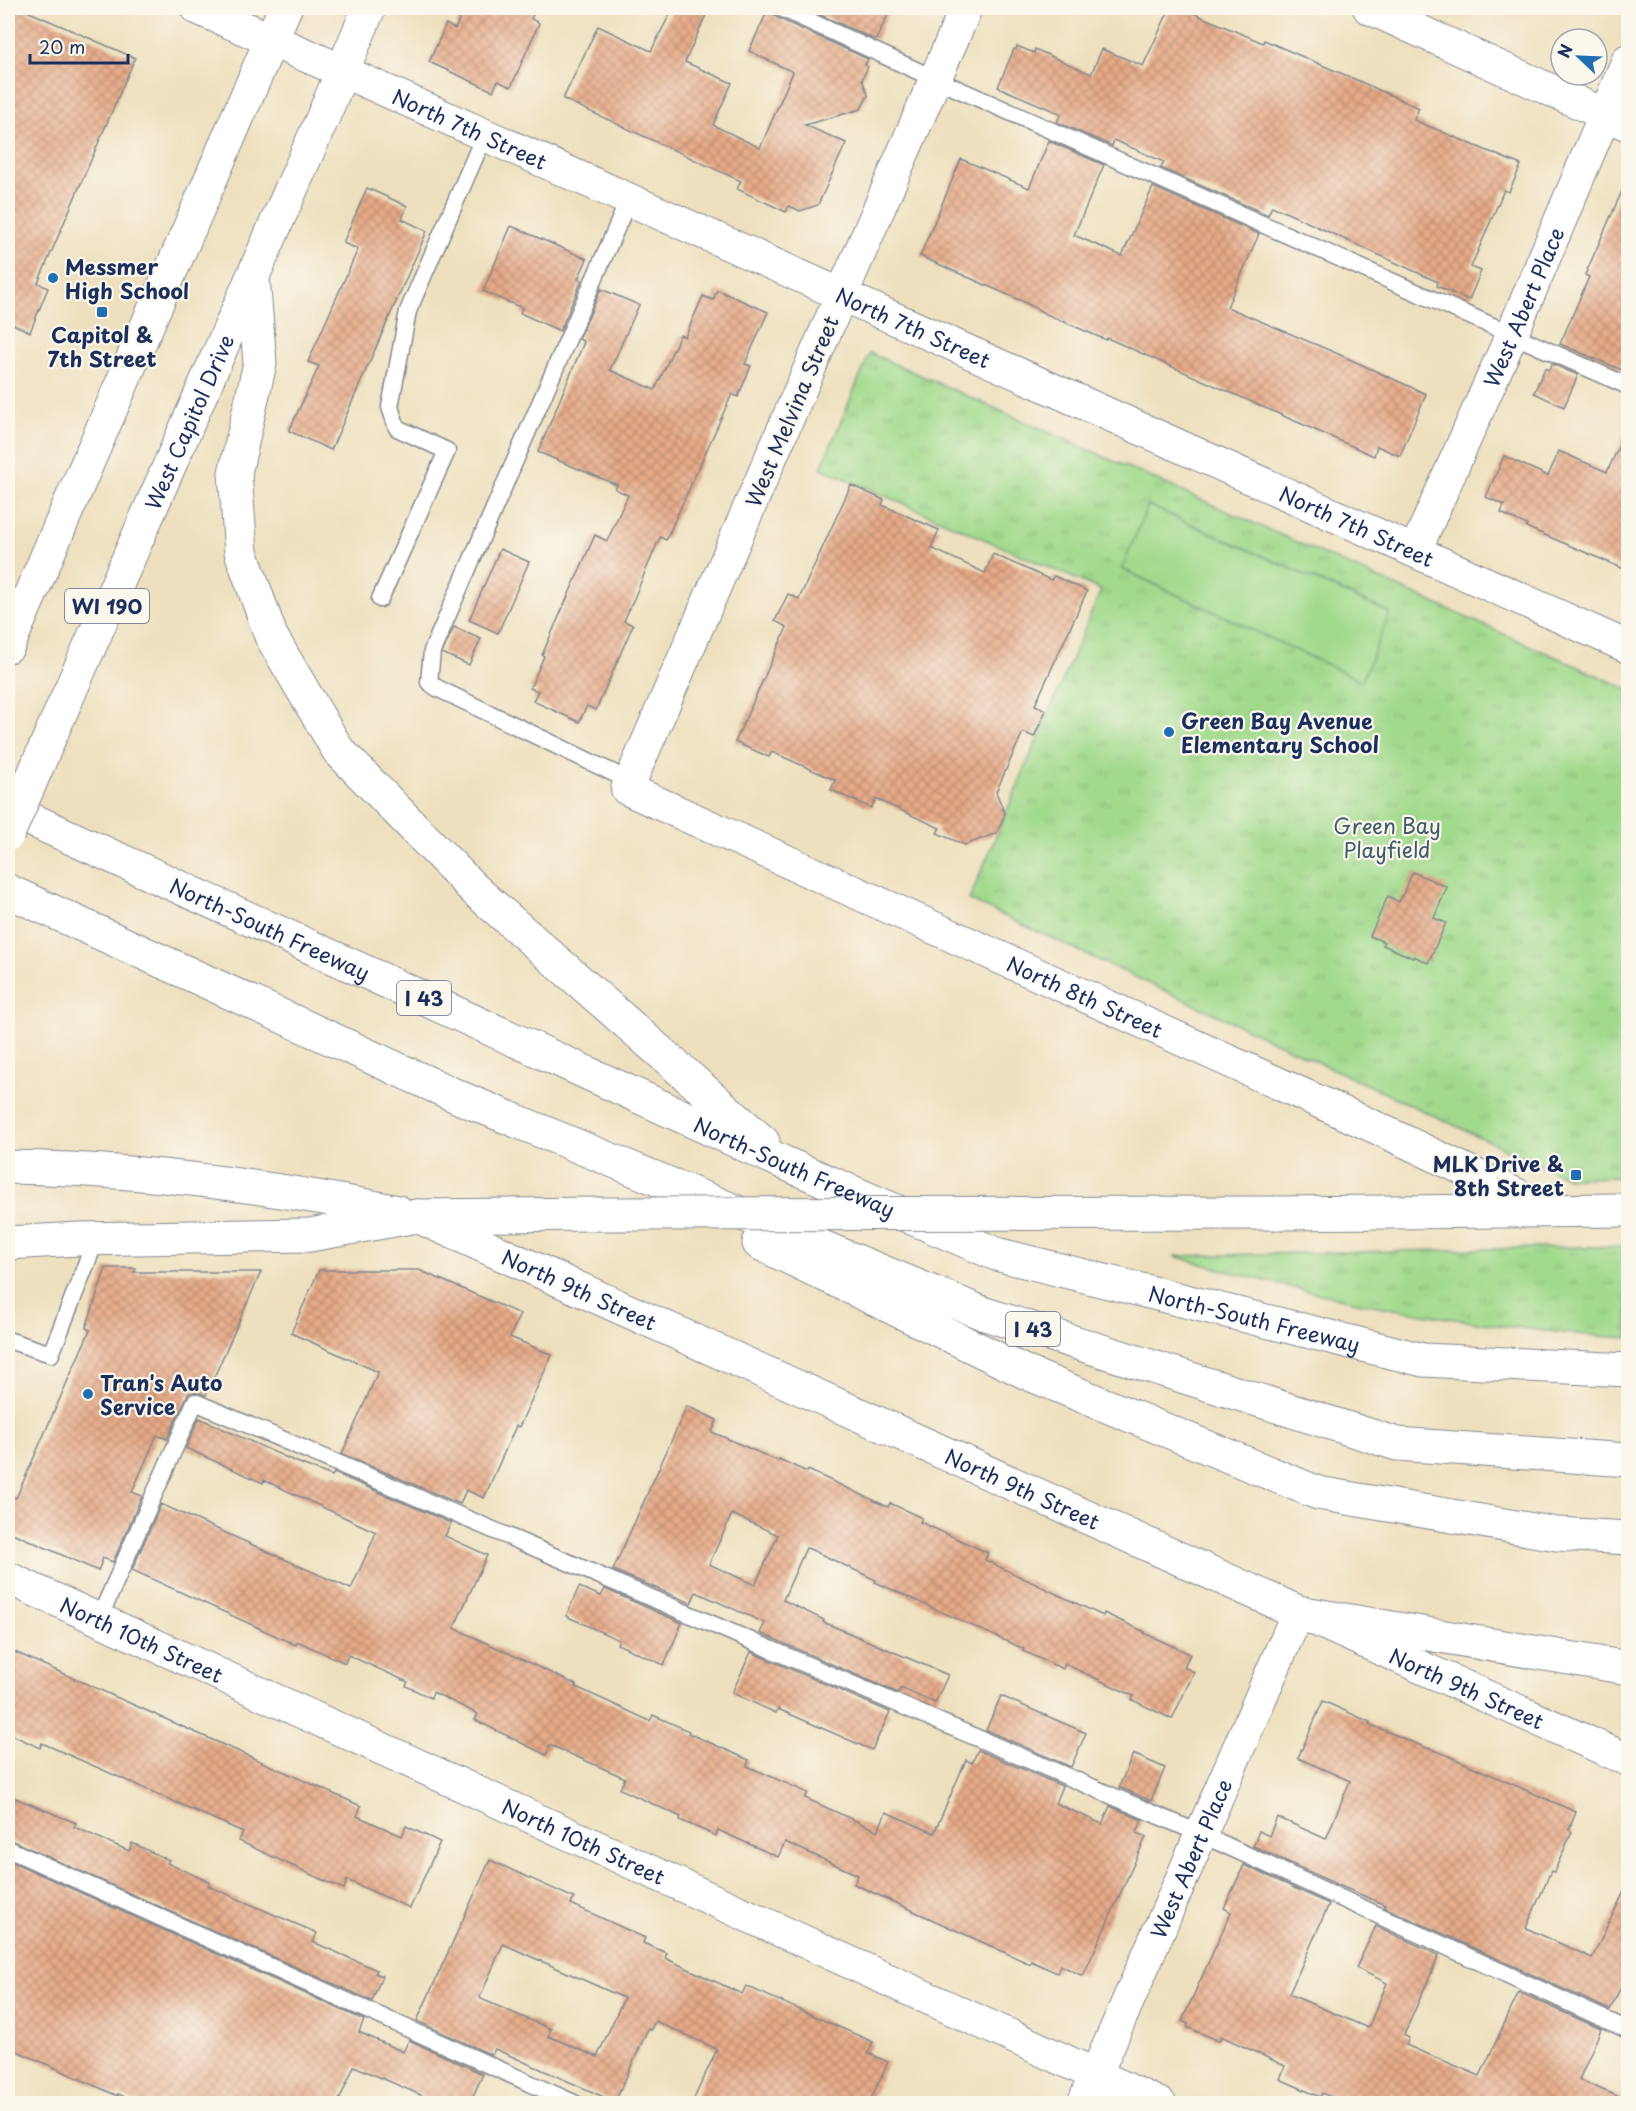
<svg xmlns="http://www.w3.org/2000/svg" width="1636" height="2111" font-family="'Playpen Sans',sans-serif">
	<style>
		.grass { fill: url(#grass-tufts); stroke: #5e8476; stroke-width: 1.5 }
		.pitch { fill: #a2da8d; stroke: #5e8476; stroke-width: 1.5 }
		.building { fill: url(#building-cross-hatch); fill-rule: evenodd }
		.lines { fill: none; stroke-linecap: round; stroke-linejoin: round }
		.service-casing { stroke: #84888e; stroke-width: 19 }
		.minor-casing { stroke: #84888e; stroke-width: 34 }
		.tertiary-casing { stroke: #84888e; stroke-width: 35 }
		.secondary-casing { stroke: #84888e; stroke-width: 35 }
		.primary-casing { stroke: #84888e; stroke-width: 35 }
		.motorway-casing { stroke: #84888e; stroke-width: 35 }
		.service { stroke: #fff; stroke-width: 16 }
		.minor { stroke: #fff; stroke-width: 32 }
		.tertiary { stroke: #fff; stroke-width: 33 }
		.secondary { stroke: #fff; stroke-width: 33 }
		.primary { stroke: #fff; stroke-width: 33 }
		.motorway { stroke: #fff; stroke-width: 33 }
		.secondary-bridge-casing { stroke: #84888e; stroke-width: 35; stroke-linecap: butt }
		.primary-bridge-casing { stroke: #84888e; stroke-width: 35; stroke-linecap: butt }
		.secondary-bridge { stroke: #fff; stroke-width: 33 }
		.primary-bridge { stroke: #fff; stroke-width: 33 }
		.poi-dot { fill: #1f6fb2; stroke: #fbf7ec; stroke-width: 2 }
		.labels { text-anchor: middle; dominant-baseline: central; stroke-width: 4.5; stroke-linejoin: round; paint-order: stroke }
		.shield { fill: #fbf7ec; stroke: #5e6b89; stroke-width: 1.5 }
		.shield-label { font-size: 20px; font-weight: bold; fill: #1b2f5e }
		.street-label { font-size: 21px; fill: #1b2f5e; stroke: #fbf7ec }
		.poi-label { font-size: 21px; font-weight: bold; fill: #1b2f5e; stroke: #fbf7ec; text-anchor: start }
		.park-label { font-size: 21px; fill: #3d5a6a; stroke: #fbf7ec }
	</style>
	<defs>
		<pattern id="grass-tufts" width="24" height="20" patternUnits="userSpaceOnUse" patternTransform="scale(1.5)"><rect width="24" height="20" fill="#a2da8d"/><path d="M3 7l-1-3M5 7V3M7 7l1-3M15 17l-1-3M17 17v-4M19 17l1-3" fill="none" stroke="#8bbb7c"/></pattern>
		<pattern id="building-cross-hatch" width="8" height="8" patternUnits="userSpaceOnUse" patternTransform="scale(1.5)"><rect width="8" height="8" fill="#e7aa87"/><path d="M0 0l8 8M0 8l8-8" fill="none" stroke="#ba8b72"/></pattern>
	</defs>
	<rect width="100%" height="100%" fill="#fbf7ec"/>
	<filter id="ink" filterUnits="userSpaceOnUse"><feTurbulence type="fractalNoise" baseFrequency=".0167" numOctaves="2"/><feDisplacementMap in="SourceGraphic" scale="12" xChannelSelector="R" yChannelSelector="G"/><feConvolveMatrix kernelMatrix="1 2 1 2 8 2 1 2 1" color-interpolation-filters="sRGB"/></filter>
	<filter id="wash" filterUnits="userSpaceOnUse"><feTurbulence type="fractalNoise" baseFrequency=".008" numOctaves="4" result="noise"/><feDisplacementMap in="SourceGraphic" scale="24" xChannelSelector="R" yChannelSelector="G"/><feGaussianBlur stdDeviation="1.35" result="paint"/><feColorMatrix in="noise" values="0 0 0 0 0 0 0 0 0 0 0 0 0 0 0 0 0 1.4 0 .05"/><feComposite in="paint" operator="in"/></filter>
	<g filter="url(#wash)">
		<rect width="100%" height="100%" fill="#eee0be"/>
		<g class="grass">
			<polygon points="870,353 1628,689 1628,1177 1568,1178 969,900 1101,590 821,468"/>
			<path d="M1628 1246V1338C1475 1328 1321 1300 1174 1256Z"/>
		</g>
		<polygon class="pitch" points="1148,505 1390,613 1362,681 1122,569"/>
		<g id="blocks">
			<g class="building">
				<polygon points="8,8 20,8 135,58 38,283 48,288 30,332 8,322"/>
				<polygon points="464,8 536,8 531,19 539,23 511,87 498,81 493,91 429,62 446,24 455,29"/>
				<polygon points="673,8 709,8 685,62 732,83 713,125 760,148 793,72 749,51 769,8 777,18 868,59 865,65 868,67 862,79 868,95 861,109 805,125 846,143 818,205 800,211 789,206 786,212 737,189 741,181 563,99 598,26 651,51"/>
				<polygon points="805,8 891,8 876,40"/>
				<polygon points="1170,8 1181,8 1263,43 1264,40 1359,81 1419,108 1414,120 1521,165 1509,192 1504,190 1471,267 1481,271 1469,300 1437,286 1438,282 1272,206 1268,215 1161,168 1164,162 1114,140 1112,146 1057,122 1061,114 998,87 1014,49 1016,50 1017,46 1034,53 1035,49 1091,74 1102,49 1143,66"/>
				<polygon points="1049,141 1104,165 1074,235 1122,256 1153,187 1259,234 1227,307 1336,353 1426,394 1400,456 1377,446 1374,456 1107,338 1106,340 1046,314 1024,302 920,256 961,159 1029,188"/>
				<polygon points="1629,175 1629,373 1560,344 1589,277 1585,275"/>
				<polygon points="367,188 407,206 402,219 427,231 331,450 289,431 319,366 308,362 358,249 343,243"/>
				<polygon points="511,226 587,259 578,279 582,280 560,331 520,313 522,308 483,291"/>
				<polygon points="601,289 639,305 610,370 655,390 680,335 685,337 703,296 713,300 717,290 768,312 745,364 751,366 738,397 732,394 666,540 660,537 635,596 624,621 633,625 596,710 587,706 579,722 533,701 538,691 530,688 544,656 542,655 595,535 607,541 628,495 615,489 617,485 538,452 584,342 579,339"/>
				<polygon points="1552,364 1578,375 1564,407 1534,393 1545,368 1549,370"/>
				<polygon points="1629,424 1629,571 1526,527 1527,525 1501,513 1504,505 1486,497 1504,456 1548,476 1559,451 1607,472"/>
				<polygon points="851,485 884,500 882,505 939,530 931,548 985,573 993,554 1051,580 1054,576 1087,591 1035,705 1046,710 1034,737 1023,732 996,792 1005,814 997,833 965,845 937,833 940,828 876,799 871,808 831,790 835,780 772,752 769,757 735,742 787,627 775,621 788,594 799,599"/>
				<polygon points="500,549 529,562 498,633 469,620"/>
				<polygon points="454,627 481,639 469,665 442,653"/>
				<polygon points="1413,872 1447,887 1434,918 1446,923 1428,963 1414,956 1413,958 1383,945 1384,942 1370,936 1388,896 1399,902"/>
				<polygon points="106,1268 136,1268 134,1272 261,1272 206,1395 194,1392 188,1394 167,1439 157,1435 132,1492 142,1496 113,1562 103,1558 98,1571 8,1531 8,1494 16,1498 90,1330 86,1328"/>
				<polygon points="319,1270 419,1270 520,1314 510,1337 552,1355 519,1427 516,1426 484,1498 466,1490 460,1504 342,1454 378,1372 291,1333"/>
				<path d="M687 1406 717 1420 712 1432 778 1461 779 1459 807 1472 808 1470 888 1507 890 1503 922 1518 920 1522 988 1553 985 1560 1103 1616 1104 1613 1145 1632 1144 1633 1190 1654 1184 1667 1194 1672 1172 1719 1132 1700 1134 1696 1065 1664 1063 1669 1023 1651 1024 1649 875 1582 876 1580 812 1550 806 1548 783 1600 824 1620 823 1622 948 1675 935 1703 901 1688 898 1693 760 1633 765 1623 696 1592 691 1603 613 1570ZM732 1514 778 1535 755 1585 709 1564Z"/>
				<polygon points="199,1418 294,1461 332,1476 334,1473 451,1523 445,1536 487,1555 454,1628 577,1685 576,1687 650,1721 653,1715 689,1731 688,1733 749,1760 747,1766 808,1793 805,1798 878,1831 886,1812 934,1833 966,1760 972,1763 978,1750 1062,1786 1055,1803 1102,1824 1110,1806 1142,1820 1137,1833 1146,1837 1083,1976 1060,1965 1057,1973 1031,1961 1030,1964 993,1947 854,1884 858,1875 785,1842 778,1857 718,1830 716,1836 680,1820 681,1817 620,1789 625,1778 550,1745 546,1755 475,1720 478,1714 433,1692 431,1698 406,1686 408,1682 348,1655 345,1663 297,1641 296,1645 132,1570 161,1504 351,1589 372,1542 376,1532 264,1480 263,1483 186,1448"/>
				<polygon points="579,1587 601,1596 605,1589 682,1623 664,1665 617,1644 619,1640 566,1616"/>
				<polygon points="8,1649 361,1806 357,1816 402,1836 406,1826 440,1842 410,1908 347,1880 344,1889 325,1881 239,1841 243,1832 42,1743 40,1748 8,1733"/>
				<polygon points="751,1652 890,1712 872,1750 778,1709 776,1713 732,1693"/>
				<polygon points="1001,1696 1086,1733 1071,1767 986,1730"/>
				<polygon points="1323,1701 1370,1722 1369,1724 1429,1749 1430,1748 1576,1812 1569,1830 1572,1832 1554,1872 1551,1871 1526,1928 1592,1958 1629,1881 1629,1970 1610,2010 1384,1907 1385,1905 1338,1885 1253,1846 1259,1831 1269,1836 1277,1817 1326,1839 1350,1781 1298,1758"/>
				<polygon points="1133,1754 1165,1768 1151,1801 1119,1787"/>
				<polygon points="8,1795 76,1823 74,1827 129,1851 132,1843 169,1860 167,1863 210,1882 208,1886 317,1933 313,1942 377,1970 375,1973 382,1976 372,2001 8,1839"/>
				<polygon points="8,1860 364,2020 359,2032 403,2052 409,2040 483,2074 470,2103 439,2103 354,2066 338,2103 139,2103 118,2094 118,2096 8,2047"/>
				<path d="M490 1860 574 1898 571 1904 645 1938 643 1943 667 1953 665 1958 742 1994 746 1986 873 2042 868 2053 888 2062 869 2103H692L717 2049 655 2021 651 2030 648 2029 615 2102 495 2049 492 2055 417 2021ZM503 1944 624 1998 597 2057 548 2036 551 2029 481 1999 480 1997Z"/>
				<polygon points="1244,1865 1329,1904 1289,1994 1368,2028 1387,1983 1356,1968 1376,1926 1439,1955 1404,2035 1409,2038 1406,2045 1480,2076 1519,1992 1601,2029 1579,2080 1629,2101 1629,2103 1344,2103 1322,2093 1320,2097 1280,2079 1285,2066 1221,2036 1219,2041 1187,2027 1188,2024 1182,2021 1231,1912 1224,1908"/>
			</g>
		</g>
	</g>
	<g filter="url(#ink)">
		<use href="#blocks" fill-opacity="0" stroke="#84888e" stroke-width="1.5"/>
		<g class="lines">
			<defs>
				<g id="service">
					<polyline points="781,8 935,79 1628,386"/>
					<polyline points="629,199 432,651 429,682 437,688 630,781"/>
					<polyline points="380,599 447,451 397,428 390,407 408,311 485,134"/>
					<polyline points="8,1340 51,1354 96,1239"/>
					<polyline points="99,1619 195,1402 1201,1834 1628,2030"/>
					<polyline points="8,1849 576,2104"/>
				</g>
				<g id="minor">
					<path id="s1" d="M966 8 627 789 1377 1128 1549 1210"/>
					<polyline points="1369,8 1628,125"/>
					<path id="s2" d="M342 71 1628 647"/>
					<path id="s3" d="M1415 551 1512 334 1628 60"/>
					<path id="s4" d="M8 1578 1160 2104"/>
					<path id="s5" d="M1083 2104 1298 1612 1628 1760"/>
				</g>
				<g id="tertiary">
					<polyline points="198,8 342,71"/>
					<path id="s6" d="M417 1216 1298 1612"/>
				</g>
				<g id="secondary">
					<path d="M8 1167C138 1169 270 1186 398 1212"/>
					<polyline points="1275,1213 1628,1210"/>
					<polyline points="8,1243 78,1239 310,1235 417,1216 597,1214"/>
				</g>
				<g id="primary">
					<polyline points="8,646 285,8"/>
					<path id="s7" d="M52 732 323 117 369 8"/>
				</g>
				<g id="motorway">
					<polyline points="253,278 260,363 235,473 241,552 271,636 338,750 475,890 763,1142"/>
					<path id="s8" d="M8 809 789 1165 996 1254 1423 1360 1628 1370"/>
					<polyline points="8,891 463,1099 985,1314 1397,1444 1628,1460"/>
					<polyline points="759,1243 1027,1373 1318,1493 1557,1534 1628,1538"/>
					<polyline points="1298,1612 1628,1668"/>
				</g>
			</defs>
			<use href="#service" class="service-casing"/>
			<use href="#minor" class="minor-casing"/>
			<use href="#tertiary" class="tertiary-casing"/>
			<use href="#secondary" class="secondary-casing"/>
			<use href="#primary" class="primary-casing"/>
			<use href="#motorway" class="motorway-casing"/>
			<use href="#service" class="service"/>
			<use href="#minor" class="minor"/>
			<use href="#tertiary" class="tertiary"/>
			<use href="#secondary" class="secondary"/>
			<use href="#primary" class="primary"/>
			<use href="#motorway" class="motorway"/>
			<defs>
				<polyline id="secondary-bridge" points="597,1214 1275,1213"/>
				<polyline id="primary-bridge" points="8,834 52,732"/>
			</defs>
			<use href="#secondary-bridge" class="secondary-bridge-casing"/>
			<use href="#primary-bridge" class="primary-bridge-casing"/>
			<use href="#secondary-bridge" class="secondary-bridge"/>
			<use href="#primary-bridge" class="primary-bridge"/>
		</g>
	</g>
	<g class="poi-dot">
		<circle cx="53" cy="278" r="6"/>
		<rect x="96" y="306" width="12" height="12" rx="3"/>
		<circle cx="1169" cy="732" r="6"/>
		<rect x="1570" y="1169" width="12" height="12" rx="3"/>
		<circle cx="88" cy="1394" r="6"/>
	</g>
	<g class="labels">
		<g class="shield">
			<rect x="65" y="589" width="84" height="34" rx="4.5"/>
			<rect x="397" y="981" width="54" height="34" rx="4.5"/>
			<rect x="1006" y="1312" width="54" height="34" rx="4.5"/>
		</g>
		<g class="shield-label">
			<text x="107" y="606">WI 190</text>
			<text x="424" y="998">I 43</text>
			<text x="1033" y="1329">I 43</text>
		</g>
		<g class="street-label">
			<text stroke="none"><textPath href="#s2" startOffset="140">North 7th Street</textPath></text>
			<text stroke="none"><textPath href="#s3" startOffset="267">West Abert Place</textPath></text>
			<text stroke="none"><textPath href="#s2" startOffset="626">North 7th Street</textPath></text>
			<text transform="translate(791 411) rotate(-67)">West Melvina Street</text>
			<text stroke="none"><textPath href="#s7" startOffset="339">West Capitol Drive</textPath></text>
			<text stroke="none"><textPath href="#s2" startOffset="1112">North 7th Street</textPath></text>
			<text stroke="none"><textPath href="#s8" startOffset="288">North-South Freeway</textPath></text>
			<text stroke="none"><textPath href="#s1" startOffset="1354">North 8th Street</textPath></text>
			<text stroke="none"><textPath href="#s8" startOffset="864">North-South Freeway</textPath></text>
			<text stroke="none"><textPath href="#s6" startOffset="178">North 9th Street</textPath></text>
			<text stroke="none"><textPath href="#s8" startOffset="1350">North-South Freeway</textPath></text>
			<text stroke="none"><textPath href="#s6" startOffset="664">North 9th Street</textPath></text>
			<text stroke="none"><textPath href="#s4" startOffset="147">North 10th Street</textPath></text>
			<text stroke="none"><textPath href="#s5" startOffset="722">North 9th Street</textPath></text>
			<text stroke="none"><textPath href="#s4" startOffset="633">North 10th Street</textPath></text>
			<text stroke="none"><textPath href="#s5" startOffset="268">West Abert Place</textPath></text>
		</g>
		<g class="poi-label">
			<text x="65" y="266">Messmer<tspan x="65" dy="24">High School</tspan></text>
			<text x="102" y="334" text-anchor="middle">Capitol &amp;<tspan x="102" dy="24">7th Street</tspan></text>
			<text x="1181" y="720">Green Bay Avenue<tspan x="1181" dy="24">Elementary School</tspan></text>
			<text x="1564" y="1163" text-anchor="end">MLK Drive &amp;<tspan x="1564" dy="24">8th Street</tspan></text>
			<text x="100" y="1382">Tran's Auto<tspan x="100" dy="24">Service</tspan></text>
		</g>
		<g class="park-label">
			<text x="1387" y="825">Green Bay<tspan x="1387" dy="24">Playfield</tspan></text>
		</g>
	</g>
	<rect width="1636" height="2111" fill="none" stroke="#fbf7ec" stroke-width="30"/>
	<g transform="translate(1579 57) rotate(293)"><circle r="28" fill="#fbf7ec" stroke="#a1a7b3" stroke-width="1.5"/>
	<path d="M0-4.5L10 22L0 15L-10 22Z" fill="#1f6fb2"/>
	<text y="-9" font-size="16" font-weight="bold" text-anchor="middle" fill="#1b2f5e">N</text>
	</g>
	<path d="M30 54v9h98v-9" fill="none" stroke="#1b2f5e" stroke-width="3"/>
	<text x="39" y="54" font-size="18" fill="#1b2f5e" stroke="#fbf7ec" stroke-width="4.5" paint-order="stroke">20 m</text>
</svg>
